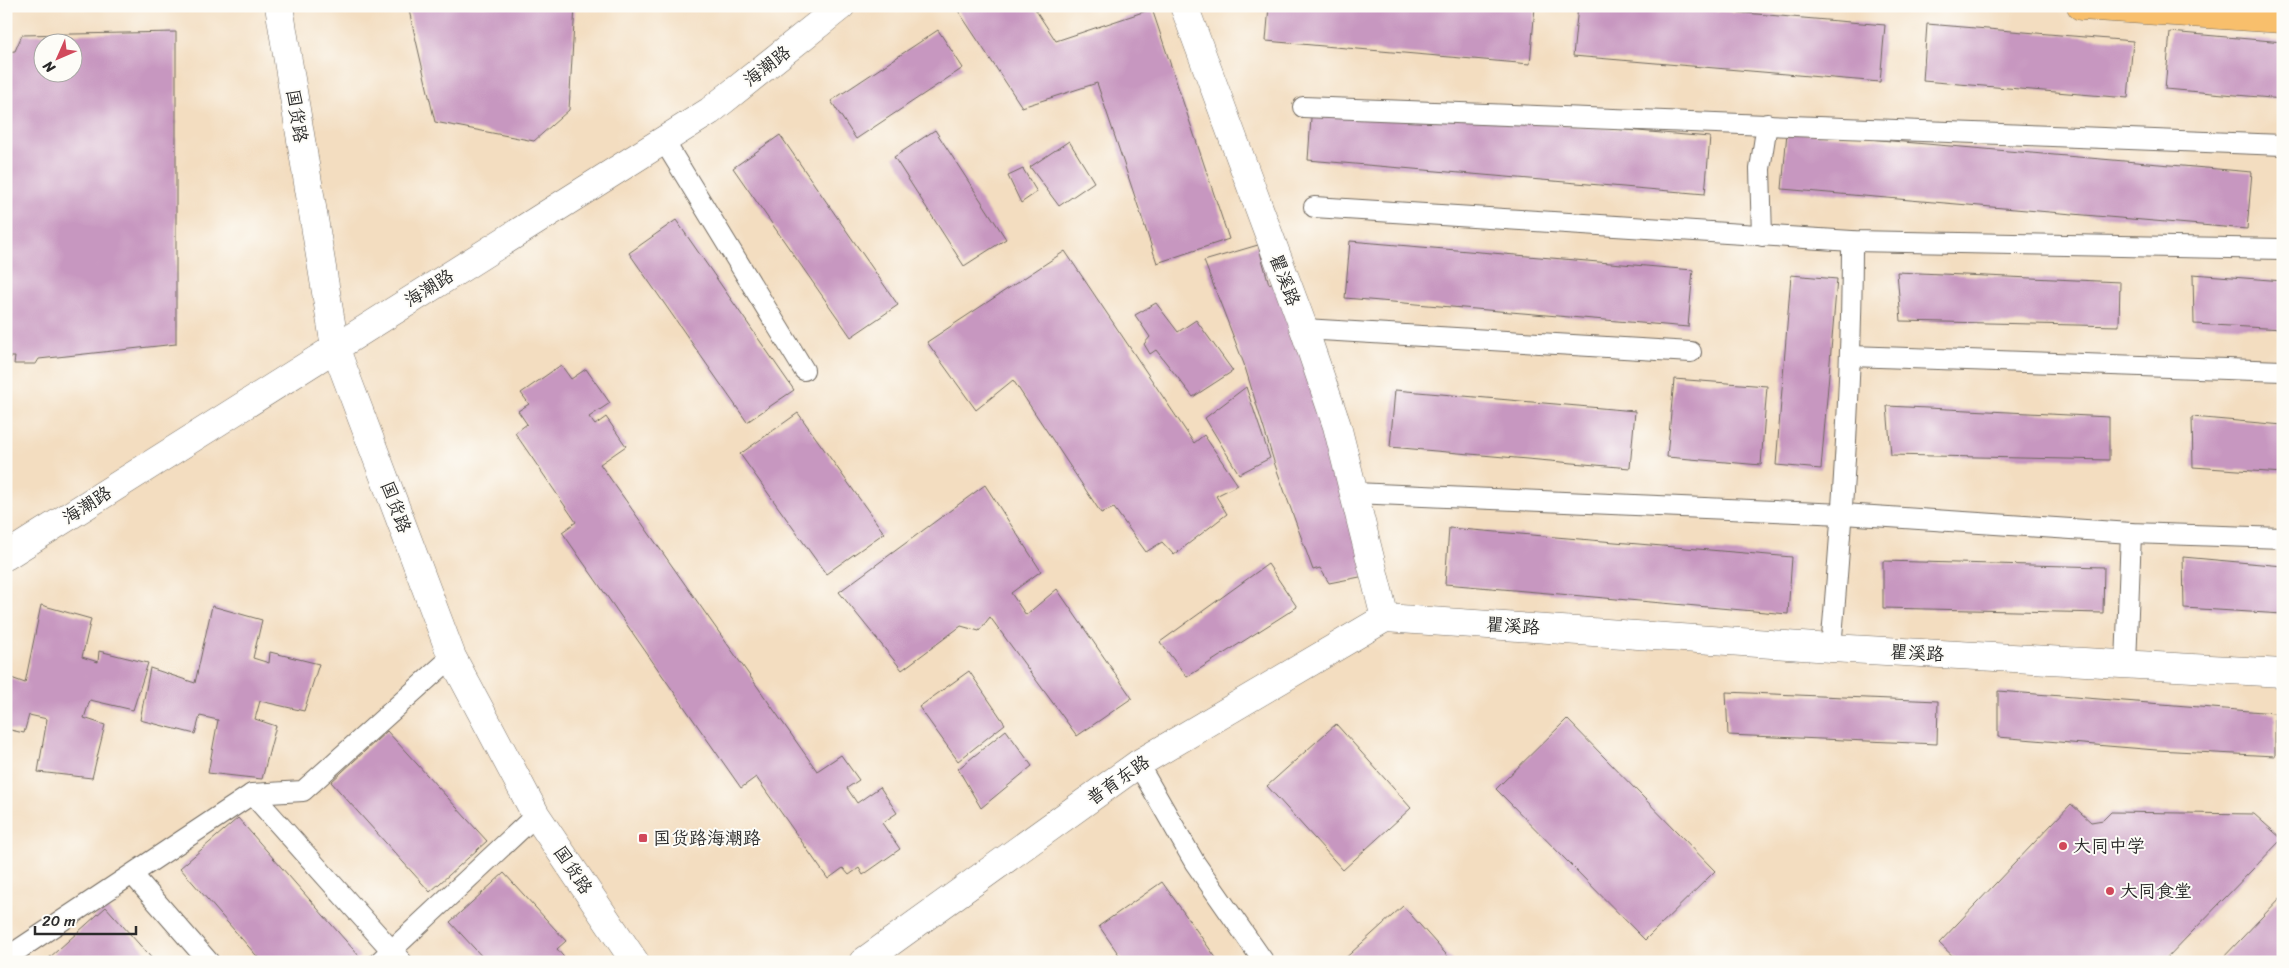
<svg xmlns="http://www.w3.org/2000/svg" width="2289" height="968" font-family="Sriracha,'LXGW WenKai TC',sans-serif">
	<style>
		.building { fill: #c797c0; fill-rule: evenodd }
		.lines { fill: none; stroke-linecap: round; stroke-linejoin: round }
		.service-casing { stroke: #71695f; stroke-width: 22 }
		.minor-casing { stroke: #71695f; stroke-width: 29 }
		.tertiary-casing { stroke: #71695f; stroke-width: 29 }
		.primary-casing { stroke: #71695f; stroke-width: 29 }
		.service { stroke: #fff; stroke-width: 20 }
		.minor { stroke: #fff; stroke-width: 28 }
		.tertiary { stroke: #fff; stroke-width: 28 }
		.primary { stroke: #f8bf6c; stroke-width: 28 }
		.poi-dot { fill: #d1495b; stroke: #fdfcf7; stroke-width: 2 }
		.labels { text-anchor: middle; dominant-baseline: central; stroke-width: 4; stroke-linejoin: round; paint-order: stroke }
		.street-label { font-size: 18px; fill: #2b2b2b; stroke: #fdfcf7 }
		.poi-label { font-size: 18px; fill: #2b2b2b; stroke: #fdfcf7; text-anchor: start }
	</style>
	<rect width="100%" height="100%" fill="#fdfcf7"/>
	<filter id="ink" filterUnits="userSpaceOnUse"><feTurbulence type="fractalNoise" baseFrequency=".02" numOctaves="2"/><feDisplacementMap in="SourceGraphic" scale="10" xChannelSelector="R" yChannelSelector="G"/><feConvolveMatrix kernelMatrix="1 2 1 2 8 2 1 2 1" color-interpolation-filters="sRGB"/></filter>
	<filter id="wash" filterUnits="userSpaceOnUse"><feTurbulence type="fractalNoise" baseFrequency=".0096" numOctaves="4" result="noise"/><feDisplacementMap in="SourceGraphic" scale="20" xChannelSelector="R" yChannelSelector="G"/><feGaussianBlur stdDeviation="1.12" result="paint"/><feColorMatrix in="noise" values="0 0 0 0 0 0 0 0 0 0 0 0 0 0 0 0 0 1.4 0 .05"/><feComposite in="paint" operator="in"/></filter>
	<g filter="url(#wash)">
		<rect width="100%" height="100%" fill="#f3ddc0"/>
		<g id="blocks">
			<g class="building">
				<polygon points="408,6 575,6 569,110 534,141 435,122"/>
				<polygon points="960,6 1033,6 1056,41 1152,9 1229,239 1157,263 1097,83 1022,107 957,9"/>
				<polygon points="1269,6 1535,7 1530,64 1266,41"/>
				<polygon points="1578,6 1662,6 1885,25 1880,82 1573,56"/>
				<polygon points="1927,24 2133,41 2128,98 1923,81"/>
				<polygon points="938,30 963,68 856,139 831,101"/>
				<path d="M176 32V344L39 359 36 364H14L15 357H6V52L15 51 22 35ZM42 42H72V72H42Z"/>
				<polygon points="2170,32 2283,42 2283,99 2165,89"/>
				<polygon points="1312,104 1710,137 1705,194 1308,160"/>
				<polygon points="935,130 1006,239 964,266 894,157"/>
				<polygon points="1787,132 2252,172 2247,229 1782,189"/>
				<polygon points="780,135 898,305 851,337 733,168"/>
				<polygon points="1069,141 1094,182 1059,206 1030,167"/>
				<polygon points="1023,169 1037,192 1021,203 1008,176"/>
				<polygon points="676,220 794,390 747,422 629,253"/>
				<polygon points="1350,241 1693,270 1688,327 1345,298"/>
				<polygon points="1258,245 1269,284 1278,280 1339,453 1365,576 1329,583 1320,568 1313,570 1275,465 1244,364 1204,261"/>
				<polygon points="1065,251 1194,443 1204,435 1238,485 1216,496 1227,514 1174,555 1162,542 1146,552 1114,508 1101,513 1013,380 976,410 927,342"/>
				<polygon points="1897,272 2120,282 2119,326 1901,321"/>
				<polygon points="2193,274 2283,281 2283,329 2194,324"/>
				<polygon points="1791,275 1837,279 1821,469 1776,465"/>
				<polygon points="1156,303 1178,332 1196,320 1233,371 1193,397 1156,350 1150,354 1144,344 1150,337 1135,315"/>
				<polygon points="561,365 571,379 586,369 610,403 589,417 595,425 606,417 626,446 600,464 817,771 841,755 859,780 847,788 857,803 880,787 897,813 882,823 900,849 863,875 859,868 849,875 843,868 828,879 756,777 741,788 562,532 576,522 515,433 527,424 518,411 529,404 521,393"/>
				<polygon points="1674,379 1767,386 1761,465 1667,457"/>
				<polygon points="1246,387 1270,458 1239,474 1205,418"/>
				<polygon points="1395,390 1635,411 1630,468 1390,447"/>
				<polygon points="1887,406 2109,417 2109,460 1891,455"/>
				<polygon points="798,413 884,533 826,574 740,454"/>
				<polygon points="2192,417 2283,425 2283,473 2193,467"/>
				<polygon points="985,485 1041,571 1011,593 1026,615 1057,589 1132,698 1077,736 990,617 979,631 961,626 902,670 839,592"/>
				<polygon points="1449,528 1792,557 1788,614 1445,584"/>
				<polygon points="2183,557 2283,566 2283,614 2184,608"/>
				<polygon points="1883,561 2104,567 2103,613 1883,608"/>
				<polygon points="1268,564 1297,607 1187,677 1160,642"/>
				<polygon points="41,605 91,619 82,657 98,662 99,651 148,663 133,710 90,700 84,718 105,725 92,778 38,772 47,719 29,715 24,733 6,729 6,676 25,683"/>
				<polygon points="212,606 262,620 253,658 269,663 270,652 319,664 304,711 260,701 255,719 276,726 262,779 208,773 218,720 200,716 195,734 140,720 150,668 195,683"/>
				<polygon points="969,671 1005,724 958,761 919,707"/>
				<polygon points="1998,691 2275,713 2275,756 2156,750 1998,737"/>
				<polygon points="1726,692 1938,701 1937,744 1728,735"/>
				<polygon points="1567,719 1715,871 1645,940 1496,789"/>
				<polygon points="1336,724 1411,808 1343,870 1267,786"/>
				<polygon points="1006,730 1032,766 981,808 958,769"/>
				<polygon points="387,731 487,841 430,892 331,782"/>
				<polygon points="2071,804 2091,822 2103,820 2111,812 2254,814 2282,839 2163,962 1959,962 1939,943"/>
				<polygon points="238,818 360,957 354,962 262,962 180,868"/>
				<polygon points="504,873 566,941 557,949 568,962 487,962 450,922"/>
				<polygon points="1162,882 1219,962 1124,962 1099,926"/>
				<polygon points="2283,895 2283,962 2219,962"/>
				<polygon points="1403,906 1453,962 1341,962"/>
				<polygon points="106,907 155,962 53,962 49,958"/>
			</g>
		</g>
	</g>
	<g filter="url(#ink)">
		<use href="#blocks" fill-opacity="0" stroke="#71695f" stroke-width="1"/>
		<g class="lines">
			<defs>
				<g id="service">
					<polyline points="1303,107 2283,145"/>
					<polyline points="664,141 804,370"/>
					<polyline points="1314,207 1852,241 2283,249"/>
					<polyline points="1762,236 1760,169 1767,124"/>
					<polyline points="1304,329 1691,352"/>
					<polyline points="1850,356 2283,371"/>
					<polyline points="1354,493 1843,514 2131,533 2283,538"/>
					<path d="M1831 648C1843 512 1852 377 1852 241"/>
					<polyline points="2126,664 2131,533"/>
					<polyline points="1138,764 1195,863 1264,962"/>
					<polyline points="252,794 402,962"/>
					<polyline points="133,875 209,962"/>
					<polyline points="6,958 252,794 303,791 452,657"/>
					<polyline points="379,962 536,815"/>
				</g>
				<g id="minor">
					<polyline points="1184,6 1304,329 1337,426 1385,618"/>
					<polyline points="6,556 710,111 841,6"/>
					<polyline points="1385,618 1831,648 2283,673"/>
					<polyline points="863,962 1138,764 1385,618"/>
				</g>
				<polyline id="tertiary" points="279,6 335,347 452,657 536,815 635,962"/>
				<polyline id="primary" points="2081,6 2283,19"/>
			</defs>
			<use href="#service" class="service-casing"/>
			<use href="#minor" class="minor-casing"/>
			<use href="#tertiary" class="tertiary-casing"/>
			<use href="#primary" class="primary-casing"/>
			<use href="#service" class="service"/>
			<use href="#minor" class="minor"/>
			<use href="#tertiary" class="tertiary"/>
			<use href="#primary" class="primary"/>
		</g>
	</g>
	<g class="poi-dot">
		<rect x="638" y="833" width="10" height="10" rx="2.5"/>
		<circle cx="2063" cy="846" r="5"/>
		<circle cx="2110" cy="891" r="5"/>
	</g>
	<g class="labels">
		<g class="street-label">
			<text transform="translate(767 66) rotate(-38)">海潮路</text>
			<text transform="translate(297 116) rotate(81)">国货路</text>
			<text transform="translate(1285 280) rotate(69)">瞿溪路</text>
			<text transform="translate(429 288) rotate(-32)">海潮路</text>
			<text transform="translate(87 505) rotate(-33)">海潮路</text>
			<text transform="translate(396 507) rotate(69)">国货路</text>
			<text transform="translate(1513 626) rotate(4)">瞿溪路</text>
			<text transform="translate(1917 653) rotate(3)">瞿溪路</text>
			<text transform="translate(1118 780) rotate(-35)">普育东路</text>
			<text transform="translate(573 870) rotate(56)">国货路</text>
		</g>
		<g class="poi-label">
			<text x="653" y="838">国货路海潮路</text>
			<text x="2073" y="846">大同中学</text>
			<text x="2120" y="891">大同食堂</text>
		</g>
	</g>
	<rect width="2289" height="968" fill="none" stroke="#fdfcf7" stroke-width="25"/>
	<g transform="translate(58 58) rotate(225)"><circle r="24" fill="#fdfcf7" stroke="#a9a8a5"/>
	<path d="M0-4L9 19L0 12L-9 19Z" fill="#d1495b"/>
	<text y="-8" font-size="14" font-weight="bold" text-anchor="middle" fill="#2b2b2b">N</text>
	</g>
	<path d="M35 926v8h101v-8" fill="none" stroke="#2b2b2b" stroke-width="2.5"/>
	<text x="42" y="926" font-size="15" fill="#2b2b2b" stroke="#fdfcf7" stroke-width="4" paint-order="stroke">20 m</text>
</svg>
